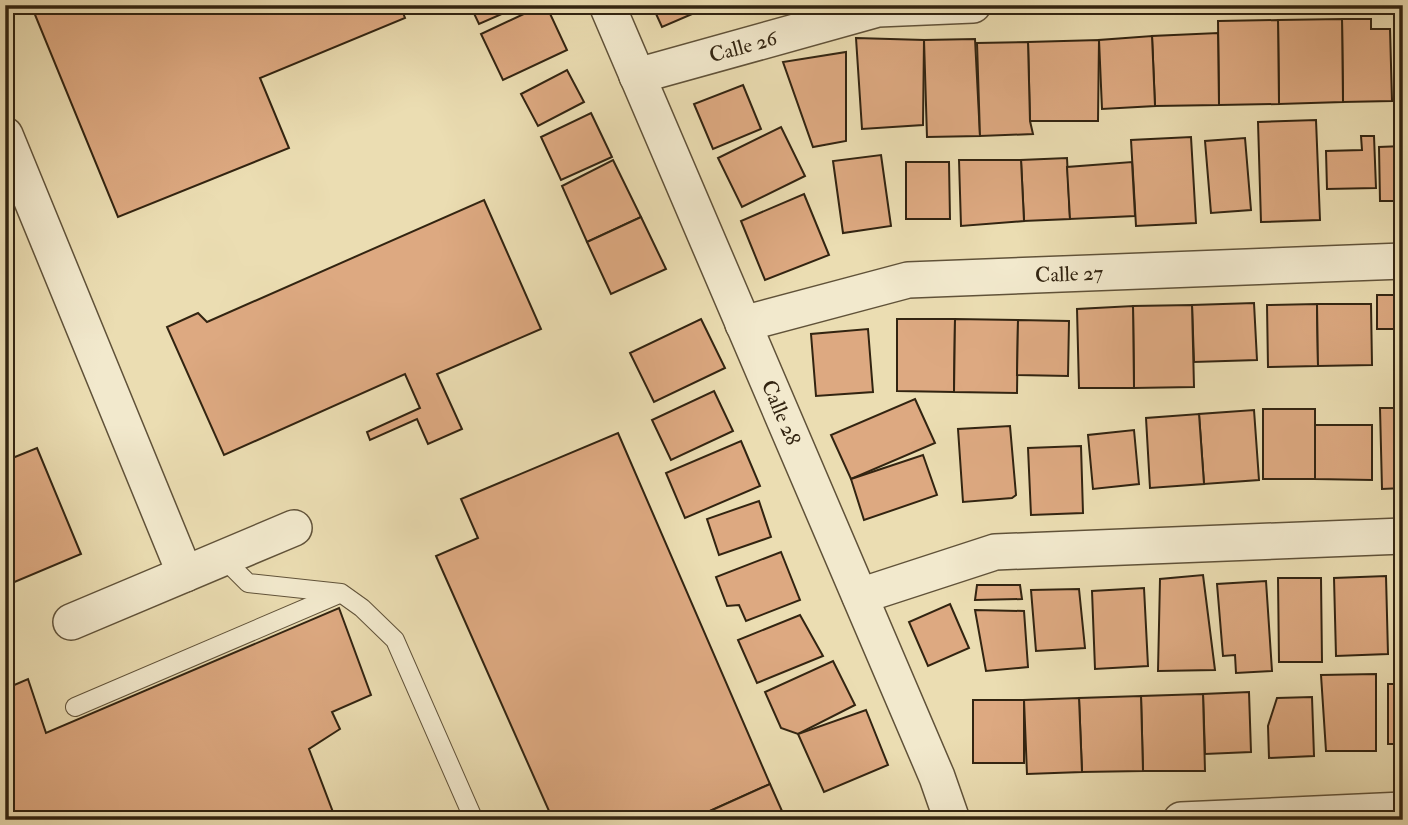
<svg xmlns="http://www.w3.org/2000/svg" width="1408" height="825" font-family="'IM FELL Double Pica',serif">
	<style>
		.building { fill: #dda981; stroke: #322411; stroke-width: 2 }
		.lines { fill: none; stroke-linecap: round; stroke-linejoin: round }
		.service-casing { stroke: #605239; stroke-width: 20 }
		.minor-casing { stroke: #605239; stroke-width: 38 }
		.service { stroke: #f2e9cd; stroke-width: 18 }
		.minor { stroke: #f2e9cd; stroke-width: 35 }
		.labels { text-anchor: middle; dominant-baseline: central; stroke-width: 6; stroke-linejoin: round; paint-order: stroke }
		.street-label { font-size: 21px; fill: #322411; stroke: #f2e9cd }
	</style>
	<rect width="100%" height="100%" fill="#ebddb2"/>
	<filter id="stains"><feTurbulence type="fractalNoise" baseFrequency=".00286" numOctaves="4"/><feColorMatrix values="0 0 0 0 .2 0 0 0 0 .09 0 0 0 0 .02 0 0 0 .5 -.17"/></filter>
	<radialGradient id="worn" r=".72"><stop offset=".6" stop-color="#630" stop-opacity="0"/><stop offset="1" stop-color="#630" stop-opacity=".3"/></radialGradient>
	<g class="building">
		<polygon points="31,5 400,5 405,18 260,78 289,148 118,217"/>
		<polygon points="470,5 522,5 479,24"/>
		<polygon points="543,5 546,5 567,50 503,80 481,34"/>
		<polygon points="652,5 713,5 662,27"/>
		<polygon points="1342,19 1371,19 1371,29 1390,29 1392,101 1343,102"/>
		<polygon points="1342,19 1343,102 1279,104 1278,20"/>
		<polygon points="1278,20 1279,104 1219,105 1218,21"/>
		<polygon points="1399,29 1403,29 1403,104 1400,104"/>
		<polygon points="1218,33 1219,105 1155,106 1152,36"/>
		<polygon points="1152,36 1155,106 1102,109 1099,40"/>
		<polygon points="856,38 924,40 923,125 862,129"/>
		<polygon points="975,39 980,136 927,137 924,40"/>
		<polygon points="1099,40 1098,121 1030,121 1028,42"/>
		<polygon points="1028,42 1030,121 1033,134 980,136 977,43"/>
		<polygon points="846,52 846,141 813,147 783,62"/>
		<polygon points="567,70 584,102 538,126 521,94"/>
		<polygon points="743,85 761,129 713,149 694,104"/>
		<polygon points="591,113 612,157 561,180 541,137"/>
		<polygon points="1316,120 1320,220 1261,222 1258,122"/>
		<polygon points="781,127 805,176 742,207 718,158"/>
		<polygon points="1361,136 1374,136 1376,188 1327,189 1326,151 1362,150"/>
		<polygon points="1191,137 1196,223 1136,226 1131,140"/>
		<polygon points="1245,138 1251,210 1211,213 1205,141"/>
		<polygon points="1403,146 1403,201 1380,201 1379,147"/>
		<polygon points="881,155 891,226 843,233 833,161"/>
		<polygon points="1067,158 1070,219 1024,221 1021,160"/>
		<polygon points="613,160 641,217 587,242 562,186"/>
		<polygon points="959,160 1021,160 1024,221 961,226"/>
		<polygon points="906,162 949,162 950,219 906,219"/>
		<polygon points="1132,162 1135,216 1070,219 1067,167"/>
		<polygon points="804,194 829,255 765,280 741,221"/>
		<polygon points="484,200 541,329 437,374 462,429 428,444 417,419 370,440 367,432 420,408 405,374 224,455 167,327 198,313 207,322"/>
		<polygon points="641,217 666,269 611,294 587,242"/>
		<rect x="1377" y="295" width="26" height="34"/>
		<polygon points="1254,303 1257,360 1194,362 1192,305"/>
		<polygon points="1317,304 1318,366 1268,367 1267,305"/>
		<polygon points="1317,304 1371,304 1372,365 1318,366"/>
		<polygon points="1192,305 1194,387 1134,388 1133,306"/>
		<polygon points="1133,306 1134,388 1079,388 1077,309"/>
		<polygon points="701,319 725,368 654,402 630,353"/>
		<polygon points="897,319 955,319 954,392 897,391"/>
		<polygon points="955,319 1018,320 1017,393 954,392"/>
		<polygon points="1018,320 1069,321 1068,376 1017,375"/>
		<polygon points="868,329 873,392 816,396 811,334"/>
		<polygon points="714,391 733,431 671,460 652,420"/>
		<polygon points="915,399 935,443 851,479 831,435"/>
		<polygon points="1380,408 1403,408 1403,488 1382,489"/>
		<rect x="1263" y="409" width="52" height="70"/>
		<polygon points="1254,410 1259,480 1204,484 1199,414"/>
		<polygon points="1199,414 1204,484 1150,488 1146,418"/>
		<polygon points="1315,425 1372,425 1372,480 1315,479"/>
		<polygon points="1010,426 1016,495 1012,498 963,502 958,429"/>
		<polygon points="1134,430 1139,484 1093,489 1088,435"/>
		<polygon points="618,433 770,784 690,820 553,820 436,556 478,538 461,499"/>
		<polygon points="741,441 760,486 685,518 666,473"/>
		<polygon points="1081,446 1083,513 1031,515 1028,448"/>
		<polygon points="37,448 81,554 5,586 5,461"/>
		<polygon points="923,455 937,495 864,520 851,479"/>
		<polygon points="759,501 771,537 719,555 707,519"/>
		<polygon points="781,552 800,600 746,621 739,605 727,606 716,577"/>
		<polygon points="1401,574 1403,574 1403,659 1400,659"/>
		<polygon points="1203,575 1215,670 1158,671 1160,579"/>
		<polygon points="1386,576 1388,654 1336,656 1334,578"/>
		<polygon points="1278,578 1321,578 1322,662 1279,662"/>
		<polygon points="1266,581 1272,671 1236,673 1235,655 1223,656 1217,584"/>
		<polygon points="977,585 1020,585 1022,599 975,600"/>
		<polygon points="1144,588 1148,666 1095,669 1092,591"/>
		<polygon points="1079,589 1085,648 1036,651 1031,590"/>
		<polygon points="950,604 969,648 928,666 909,622"/>
		<polygon points="339,608 371,695 332,712 340,729 309,749 336,820 5,820 5,689 28,679 46,733"/>
		<polygon points="975,610 1024,611 1028,667 986,671"/>
		<polygon points="800,615 823,656 757,683 738,640"/>
		<polygon points="833,661 855,705 798,734 781,728 765,692"/>
		<polygon points="1376,674 1376,751 1326,751 1321,675"/>
		<rect x="1388" y="684" width="15" height="60"/>
		<polygon points="1249,692 1251,752 1205,754 1203,694"/>
		<polygon points="1203,694 1205,771 1143,771 1141,696"/>
		<polygon points="1141,696 1143,771 1082,772 1079,698"/>
		<polygon points="1312,697 1314,756 1269,758 1268,726 1277,698"/>
		<polygon points="1079,698 1082,772 1027,774 1024,700"/>
		<rect x="973" y="700" width="51" height="63"/>
		<polygon points="866,710 888,765 824,792 798,734"/>
		<polygon points="770,784 786,820 690,820"/>
	</g>
	<g class="lines">
		<defs>
			<g id="service">
				<polyline points="223,558 248,583 341,593 362,608 395,640 474,820"/>
				<polyline points="75,707 339,594"/>
			</g>
			<g id="minor">
				<path id="s1" d="M607 5 937 777 952 820"/>
				<path id="s2" d="M637 76 878 9 973 5"/>
				<polyline points="5,135 185,574"/>
				<path id="s3" d="M743 324 908 280 1403 261"/>
				<polyline points="860,596 995,552 1403,536"/>
				<polyline points="71,622 294,528"/>
				<polyline points="1181,820 1403,810"/>
			</g>
		</defs>
		<use href="#service" class="service-casing"/>
		<use href="#minor" class="minor-casing"/>
		<use href="#service" class="service"/>
		<use href="#minor" class="minor"/>
	</g>
	<g class="labels">
		<g class="street-label">
			<text stroke="none"><textPath href="#s2" startOffset="110">Calle 26</textPath></text>
			<text stroke="none"><textPath href="#s3" startOffset="332">Calle 27</textPath></text>
			<text stroke="none"><textPath href="#s1" startOffset="443">Calle 28</textPath></text>
		</g>
	</g>
	<rect width="1408" height="825" fill="none" stroke="#ebddb2" stroke-width="28"/>
	<rect x="7" y="7" width="1394" height="811" fill="none" stroke="#322411" stroke-width="3.5"/>
	<rect x="14" y="14" width="1380" height="797" fill="none" stroke="#322411" stroke-width="2"/>
	<rect width="100%" height="100%" filter="url(#stains)"/>
	<rect width="100%" height="100%" fill="url(#worn)"/>
</svg>
